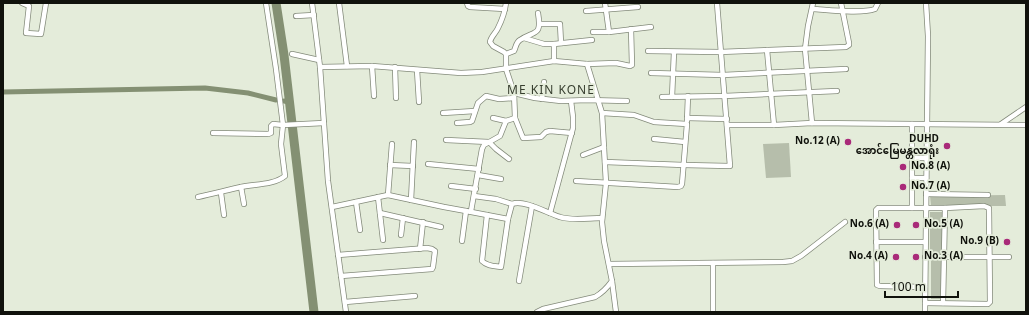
<svg xmlns="http://www.w3.org/2000/svg" width="1029" height="315" font-family="Georgia,'Noto Sans Myanmar',serif">
	<style>
		.green { fill: #b6beab }
		.lines { fill: none; stroke-linecap: round; stroke-linejoin: round }
		.canal { stroke: #849073; stroke-width: 5 }
		.river { stroke: #849073; stroke-width: 9 }
		.street-casing { stroke: #838a7a; stroke-width: 6 }
		.street { stroke: #fff; stroke-width: 4.5 }
		.poi-dot { fill: #a92a79; stroke: #e4ecda; stroke-width: 1.5 }
		.labels { text-anchor: middle; dominant-baseline: central; stroke-width: 3.5; stroke-linejoin: round; paint-order: stroke }
		.poi-label { font-size: 10px; font-weight: bold; fill: #10120c; stroke: #e4ecda; text-anchor: end }
		.quarter-label { font-size: 12px; letter-spacing: 1px; fill: #373e2f; stroke: #e4ecda }
	</style>
	<rect width="100%" height="100%" fill="#e4ecda"/>
	<g class="green">
		<polygon points="789,143 791,177 766,178 763,144"/>
		<polygon points="1005,195 1006,206 931,206 930,196"/>
		<polygon points="930,212 943,212 942,254 930,254"/>
		<polygon points="931,259 942,259 941,299 931,299"/>
	</g>
	<g class="lines">
		<g class="canal">
			<polyline points="3,92 205,88 248,93 276,100"/>
			<polyline points="284,101 289,102"/>
		</g>
		<polyline class="river" points="276,3 284,55 314,312"/>
		<defs>
			<g id="street">
				<polyline points="22,3 29,6 26,33 41,34 46,3"/>
				<polyline points="312,3 320,67 328,181 346,312"/>
				<polyline points="339,3 347,66"/>
				<polyline points="467,3 468,6 470,7 505,9"/>
				<path d="M506 3C505 11 502 20 498 28 496 33 491 36 490 42L493 46 504 52 506 54V69L514 93 535 98 561 101 587 100 627 101"/>
				<polyline points="605,3 609,32"/>
				<path d="M813 9C829 10 861 14 875 9L878 3"/>
				<polyline points="586,11 638,7"/>
				<polyline points="296,16 314,15"/>
				<polyline points="540,24 560,24 561,43"/>
				<polyline points="593,32 609,32 651,27"/>
				<polyline points="524,38 544,44 554,44 592,40"/>
				<polyline points="767,50 774,125"/>
				<polyline points="648,51 720,52 846,47 849,45 849,43 841,3"/>
				<polyline points="292,54 319,60"/>
				<path d="M506 54 514 51C516 47 516 42 520 40 535 30 542 37 538 13"/>
				<polyline points="554,61 554,44"/>
				<polyline points="372,66 374,96"/>
				<polyline points="320,67 372,66 461,73 482,72 554,61 587,64 616,63 630,66 632,65 631,29"/>
				<polyline points="395,67 396,98"/>
				<polyline points="417,70 419,102"/>
				<polyline points="651,73 723,75 846,69"/>
				<polyline points="514,93 515,118 523,138 541,137 546,132 550,131 572,133"/>
				<polyline points="662,97 724,96 837,91"/>
				<polyline points="672,97 674,52"/>
				<polyline points="542,99 544,82"/>
				<polyline points="443,113 475,111"/>
				<polyline points="493,118 506,121 515,118"/>
				<polyline points="687,118 727,119"/>
				<polyline points="687,121 688,96"/>
				<polyline points="457,123 470,122 472,121 478,103 486,96 499,99 514,98"/>
				<polyline points="812,123 805,49 808,26 813,3"/>
				<polyline points="1001,124 1026,107"/>
				<polyline points="727,125 774,125 812,123 1026,125"/>
				<polyline points="213,133 268,134 271,133 271,126 273,124 283,125 324,123"/>
				<polyline points="654,139 685,142"/>
				<polyline points="446,140 489,142 496,149 509,159"/>
				<polyline points="583,155 604,147"/>
				<polyline points="912,158 927,158"/>
				<polyline points="605,162 684,165 730,166 717,3"/>
				<polyline points="428,164 479,169"/>
				<polyline points="390,165 413,166"/>
				<polyline points="478,175 501,179"/>
				<polyline points="912,178 926,178"/>
				<polyline points="576,181 678,187 681,186 682,184 687,124 654,122 634,115 602,113"/>
				<polyline points="451,186 476,189"/>
				<polyline points="241,187 244,204"/>
				<polyline points="221,193 224,215"/>
				<polyline points="926,194 988,195"/>
				<polyline points="388,195 392,144"/>
				<polyline points="474,196 496,199 512,204"/>
				<path d="M198 197C213 194 227 190 241 187 255 184 274 185 285 176L281 144 283 125 276 69 266 3"/>
				<polyline points="378,197 383,240"/>
				<polyline points="411,200 414,142"/>
				<polyline points="356,202 360,230"/>
				<polyline points="332,207 388,195 444,207 466,211 508,219"/>
				<polyline points="912,208 912,124"/>
				<polyline points="471,211 482,149 484,145 500,136 506,121"/>
				<polyline points="380,213 441,227"/>
				<polyline points="550,213 573,128 573,117 571,101"/>
				<path d="M487 215 482 261C487 266 494 266 501 267L508 219 512 204C524 199 549 214 560 217 572 221 590 218 602 218"/>
				<polyline points="401,235 403,218"/>
				<polyline points="462,241 466,211"/>
				<polyline points="876,242 925,242"/>
				<polyline points="420,249 423,222"/>
				<polyline points="338,255 427,248 432,249 435,251 433,267 432,269 341,276"/>
				<polyline points="925,257 1009,257"/>
				<polyline points="713,263 713,312"/>
				<polyline points="609,264 783,262 792,261 801,256 845,222"/>
				<polyline points="519,281 532,206"/>
				<polyline points="612,281 616,312"/>
				<polyline points="345,302 415,296"/>
				<polyline points="925,303 988,304 990,302 989,208 984,206 945,208 878,208 876,210 877,285 880,286 925,287"/>
				<polyline points="943,303 945,208"/>
				<path d="M537 312 543 309 595 297C602 293 607 288 612 281L604 241 602 222 606 183 602 113 587 64"/>
				<polyline points="925,312 928,36 926,3"/>
			</g>
		</defs>
		<use href="#street" class="street-casing"/>
		<use href="#street" class="street"/>
	</g>
	<g class="poi-dot">
		<circle cx="848" cy="142" r="4"/>
		<circle cx="947" cy="146" r="4"/>
		<circle cx="903" cy="167" r="4"/>
		<circle cx="903" cy="187" r="4"/>
		<circle cx="897" cy="225" r="4"/>
		<circle cx="916" cy="225" r="4"/>
		<circle cx="1007" cy="242" r="4"/>
		<circle cx="896" cy="257" r="4"/>
		<circle cx="916" cy="257" r="4"/>
	</g>
	<g class="labels">
		<g class="poi-label">
			<text x="939" y="140">DUHD<tspan x="939" dy="12">အောင်မြေမန္တလာရုံး</tspan></text>
			<text x="840" y="142">No.12 (A)</text>
			<text x="911" y="167" text-anchor="start">No.8 (A)</text>
			<text x="911" y="187" text-anchor="start">No.7 (A)</text>
			<text x="889" y="225">No.6 (A)</text>
			<text x="924" y="225" text-anchor="start">No.5 (A)</text>
			<text x="999" y="242">No.9 (B)</text>
			<text x="888" y="257">No.4 (A)</text>
			<text x="924" y="257" text-anchor="start">No.3 (A)</text>
		</g>
		<g class="quarter-label">
			<text x="551" y="91">ME KIN KONE</text>
		</g>
	</g>
	<rect width="1029" height="315" fill="none" stroke="#10120c" stroke-width="8"/>
	<path d="M885 291v6h73v-6" fill="none" stroke="#10120c" stroke-width="2"/>
	<text x="891" y="291" font-size="12" fill="#10120c" stroke="#e4ecda" stroke-width="3" paint-order="stroke">100 m</text>
</svg>
